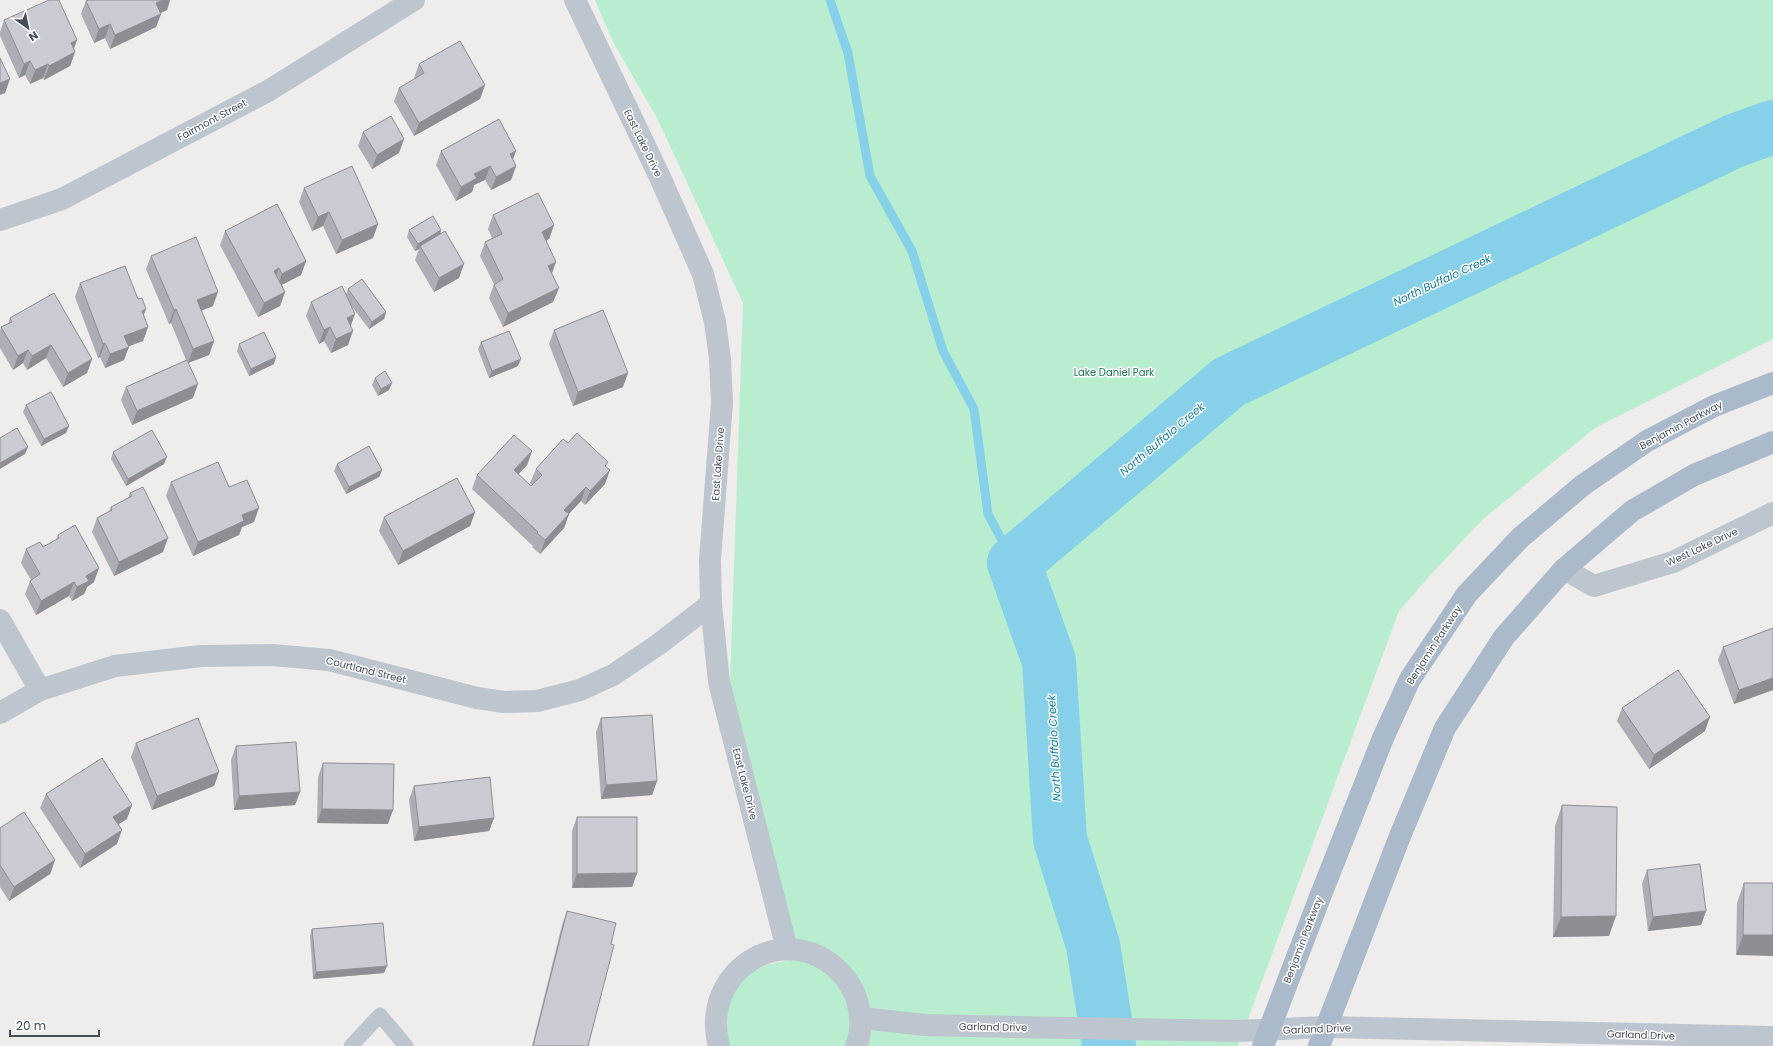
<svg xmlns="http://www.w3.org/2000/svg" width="1773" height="1046" font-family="Poppins,sans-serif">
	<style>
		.green { fill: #b9edd0 }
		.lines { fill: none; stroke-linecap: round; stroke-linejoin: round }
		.stream { stroke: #87d0e9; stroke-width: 9 }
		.river { stroke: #87d0e9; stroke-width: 54 }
		.lane { stroke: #bdc5ce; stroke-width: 15 }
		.street { stroke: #bdc5ce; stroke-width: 22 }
		.primary { stroke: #abbacb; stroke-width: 22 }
		.wall { fill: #adaeb5 }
		.shaded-wall { fill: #8d8d93 }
		.building { fill: #c9cad2; stroke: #8d8d93 }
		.labels { text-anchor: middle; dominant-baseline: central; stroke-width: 3; stroke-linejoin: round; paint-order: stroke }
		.street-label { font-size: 10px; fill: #454e59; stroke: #fff }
		.park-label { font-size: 10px; fill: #18774c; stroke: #fff }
		.water-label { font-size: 11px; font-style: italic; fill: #0f7ca1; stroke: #fff }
	</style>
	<rect width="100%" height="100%" fill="#efecec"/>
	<polygon class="green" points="595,0 1773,0 1773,339 1595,428 1482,520 1435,570 1399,611 1238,1046 727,1046 725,1029 729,998 754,967 791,960 730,683 743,303 657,118 613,42"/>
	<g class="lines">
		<polyline class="stream" points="830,0 848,53 870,176 912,251 943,351 974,409 988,514 1014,563"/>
		<polyline class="river" points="1109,1046 1093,945 1060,839 1049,661 1014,563 1229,382 1734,141 1773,127"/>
		<polyline class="lane" points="351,1046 380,1015 406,1046"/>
		<g class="street">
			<polyline points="575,0 659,175 703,274 715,322 720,359 722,403 710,560 711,604 719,682 787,949"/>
			<polyline points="0,220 62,199 268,91 414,0"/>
			<polyline points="1564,569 1594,586 1673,562 1773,513"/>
			<polyline points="0,620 40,690"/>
			<polyline points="0,713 40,690 115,666 201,656 272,655 329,660 477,698 504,702 537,701 580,690 613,675 659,644 711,604"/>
			<polyline points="861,1018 925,1025 1015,1027 1237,1031 1326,1027 1773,1037"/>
			<path d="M719 1046C699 972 783 917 839 971 848 980 855 992 858 1004 861 1018 862 1033 856 1046"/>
		</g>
		<g class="primary">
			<polyline points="1263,1046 1320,897 1383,738 1410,679 1467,594 1520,538 1583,485 1647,441 1714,406 1773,383"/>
			<polyline points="1319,1046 1400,836 1445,728 1504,637 1564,569 1632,511 1694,475 1773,442"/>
		</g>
	</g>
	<g class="wall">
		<polygon points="87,0 170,0 167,10 161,13 161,14 156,27 110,49 105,38 94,43 81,14 86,1"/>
		<polygon points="4,20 77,40 74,49 75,52 70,66 44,80 43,78 30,84 25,75 19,78 0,36 0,32"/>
		<polygon points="419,64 485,85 480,99 414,136 394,101 399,88 415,79 414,78"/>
		<polygon points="363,132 399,153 372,169 358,146"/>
		<polygon points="441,151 513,160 516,166 511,180 491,190 485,180 474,185 472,192 456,201 436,165"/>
		<polygon points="304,188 378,224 373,238 336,254 323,226 312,231 299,202"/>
		<polygon points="493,215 554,225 549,239 546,241 552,274 559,288 553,302 503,327 489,298 494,284 480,256 485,242 492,238 488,229"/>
		<polygon points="409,230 441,230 440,234 459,278 434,292 415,260 419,249 415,251 407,237"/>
		<polygon points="225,231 306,261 301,275 282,285 285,292 280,306 258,317 220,245"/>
		<polygon points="151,256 213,306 201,311 214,341 209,355 188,363 193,398 132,425 121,400 126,387 186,360 171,323 169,324 146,269"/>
		<polygon points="80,283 144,316 148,327 143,341 128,346 124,360 105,368 100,357 98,358 75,297"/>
		<polygon points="348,289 386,312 384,319 369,329 350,304 351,326 348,345 331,353 324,341 319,344 306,316 311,302 346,294"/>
		<polygon points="10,318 92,359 87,373 63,387 46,358 27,370 23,363 13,370 0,348 0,331 1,327 8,324"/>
		<polygon points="554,330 623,387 573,406 549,344"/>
		<polygon points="481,342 518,366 489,378 478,349"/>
		<polygon points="239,344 274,364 249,376 237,351"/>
		<polygon points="375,378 389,390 378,396 372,385"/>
		<polygon points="26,405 66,433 41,446 23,412"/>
		<polygon points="568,443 607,467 605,484 585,505 581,501 569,514 564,528 540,554 532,547 533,546 472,489 477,475 532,451 527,465 518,474 531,486 533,485 530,483 536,469"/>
		<polygon points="113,452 164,464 126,486 111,459"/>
		<polygon points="337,464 382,470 379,477 346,494 334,471"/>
		<polygon points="171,482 229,487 254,522 242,527 239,535 193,556 166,496"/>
		<polygon points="130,493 163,552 114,576 92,532 97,518 109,511 111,507 128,498"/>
		<polygon points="475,512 470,526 398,565 379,531 384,517"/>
		<polygon points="58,535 94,582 87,587 84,594 72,601 69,596 36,615 25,594 30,581 31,580 21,563 26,549 43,547 56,540"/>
		<polygon points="1773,628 1773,690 1734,704 1718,660 1723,647"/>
		<polygon points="1622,708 1705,731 1649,769 1617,721"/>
		<polygon points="601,718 657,781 652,795 601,799 596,732"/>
		<polygon points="136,743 219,772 214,786 152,810 131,757"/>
		<polygon points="236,746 300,792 295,805 234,810 231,760"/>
		<polygon points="323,763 388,824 317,823 318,777"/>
		<polygon points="414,786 494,818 489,831 414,841 409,800"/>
		<polygon points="46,794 127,819 118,824 117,844 80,868 40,808"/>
		<polygon points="1562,805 1609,936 1553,937 1555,826"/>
		<polygon points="577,817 637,873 632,887 572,888 572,831"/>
		<polygon points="0,828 55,860 50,874 9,901 0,887"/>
		<polygon points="1647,870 1706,911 1701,925 1648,931 1642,884"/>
		<polygon points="1744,883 1773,883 1736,955 1737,903"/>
		<polygon points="567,911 611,944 588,1046 532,1046 562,925"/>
		<polygon points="312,929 384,973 313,979 310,936"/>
	</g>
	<g class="shaded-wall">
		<polygon points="163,0 170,0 167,10 151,17 156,3"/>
		<polygon points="161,14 156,27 110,49 115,35"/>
		<polygon points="110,24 105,38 94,43 99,29"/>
		<polygon points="77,40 72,53 75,52 70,66 44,80 49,66 71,43"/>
		<polygon points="30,61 25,75 19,78 24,64"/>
		<polygon points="48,64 43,78 30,84 35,70"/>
		<polygon points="10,79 5,93 0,95 0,83"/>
		<polygon points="485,85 480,99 414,136 419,123"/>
		<polygon points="404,139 399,153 372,169 377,155"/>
		<polygon points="516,151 511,165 510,154"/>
		<polygon points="490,166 485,180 474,185 472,192 456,201 461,187 474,174"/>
		<polygon points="516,166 511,180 491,190 496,177"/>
		<polygon points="329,212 323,226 312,231 318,217"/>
		<polygon points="378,224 373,238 336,254 342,240"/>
		<polygon points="554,225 549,239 536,246 542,232"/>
		<polygon points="441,230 439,238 420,246 419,249 415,251 418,244"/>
		<polygon points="306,261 301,275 277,287 282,274"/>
		<polygon points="556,262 551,276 548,266"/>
		<polygon points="464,264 459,278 434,292 439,278"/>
		<polygon points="279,268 274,282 274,271"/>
		<polygon points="559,288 553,302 503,327 508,313"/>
		<polygon points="218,292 213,306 192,314 197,300"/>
		<polygon points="285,292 280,306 258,317 264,303"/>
		<polygon points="146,309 141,323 142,311"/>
		<polygon points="176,309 171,323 169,324 174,310"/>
		<polygon points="386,312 384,319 369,329 372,322"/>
		<polygon points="355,314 350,328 347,318"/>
		<polygon points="148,327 143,341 119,350 124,336"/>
		<polygon points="330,327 324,341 319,344 324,330"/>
		<polygon points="353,331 348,345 331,353 336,339"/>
		<polygon points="214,341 209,355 188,363 193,349"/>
		<polygon points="105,343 100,357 98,358 103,344"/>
		<polygon points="51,345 46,358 27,370 32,356"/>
		<polygon points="129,347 124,360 105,368 110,354"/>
		<polygon points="28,350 23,363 13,370 18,356"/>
		<polygon points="276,357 274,364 249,376 251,369"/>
		<polygon points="92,359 87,373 63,387 68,373"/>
		<polygon points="521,359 518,366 489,378 492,371"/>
		<polygon points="628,373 623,387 573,406 578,392"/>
		<polygon points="392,383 389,390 378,396 381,389"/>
		<polygon points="198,384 193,398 132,425 137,411"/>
		<polygon points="69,426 66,433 41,446 44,439"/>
		<polygon points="28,447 25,454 0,469 0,463"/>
		<polygon points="532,451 527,465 509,484 514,470"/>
		<polygon points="167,457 164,464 126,486 128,479"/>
		<polygon points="382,470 379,477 346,494 349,487"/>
		<polygon points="610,470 605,484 585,505 590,491"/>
		<polygon points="586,487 581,501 559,524 564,510"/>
		<polygon points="259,508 254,522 242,527 239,535 193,556 198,542 242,515"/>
		<polygon points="475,512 470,526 398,565 403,551"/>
		<polygon points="569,514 564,528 540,554 545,540"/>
		<polygon points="168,538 163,552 114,576 119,562"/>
		<polygon points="99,568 94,582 87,587 84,594 72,601 77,587 86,576"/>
		<polygon points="74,582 69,596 36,615 41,601"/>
		<polygon points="1773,678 1773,690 1734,704 1739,690"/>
		<polygon points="1710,717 1705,731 1649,769 1654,755"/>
		<polygon points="219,772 214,786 152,810 157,796"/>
		<polygon points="657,781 652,795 601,799 606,785"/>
		<polygon points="300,792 295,805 234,810 239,796"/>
		<polygon points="132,805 127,819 108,831 113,817"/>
		<polygon points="322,809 393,810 388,824 317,823"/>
		<polygon points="494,818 489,831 414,841 419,827"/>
		<polygon points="122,830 117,844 80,868 85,854"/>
		<polygon points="55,860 50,874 9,901 14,887"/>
		<polygon points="637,873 632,887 572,888 577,874"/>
		<polygon points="1706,911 1701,925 1648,931 1653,917"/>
		<polygon points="1616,916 1609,936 1553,937 1561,917"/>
		<polygon points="1743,935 1773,935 1773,956 1736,955"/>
		<polygon points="387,966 384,973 313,979 316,972"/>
	</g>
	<g class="building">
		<polygon points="49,0 59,0 77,40 71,43 75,52 49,66 48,64 35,70 30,61 24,64 4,20"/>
		<polygon points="88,0 163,0 156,3 161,14 115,35 110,24 99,29 86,1"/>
		<polygon points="460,41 485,85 419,123 399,88 424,73 419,64"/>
		<polygon points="0,58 10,79 0,83"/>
		<polygon points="391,116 404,139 377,155 363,132"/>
		<polygon points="499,119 516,151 510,154 516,166 496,177 490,166 474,174 477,178 461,187 441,151"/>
		<polygon points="352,166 378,224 342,240 329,212 318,217 304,188"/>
		<polygon points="538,193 554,225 542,232 556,262 548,266 559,288 508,313 494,285 503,279 485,242 502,234 493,215"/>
		<polygon points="277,204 306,261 282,274 279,268 274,271 285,292 264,303 225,231"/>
		<polygon points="433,216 441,230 418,244 409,230"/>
		<polygon points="445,231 464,264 439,278 420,246"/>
		<polygon points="196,237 218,292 197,300 214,341 193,349 176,309 174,310 151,256"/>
		<polygon points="125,266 138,299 142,298 146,309 142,311 148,327 124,336 129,347 110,354 105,343 103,344 80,283"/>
		<polygon points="362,279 386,312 372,322 348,289"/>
		<polygon points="342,286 355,314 347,318 353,331 336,339 330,327 324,330 311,302"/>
		<polygon points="54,293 92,359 68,373 51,345 32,356 28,350 18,356 1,327 12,322 10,318"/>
		<polygon points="603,310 628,373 578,392 554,330"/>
		<polygon points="509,331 521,359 492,371 481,342"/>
		<polygon points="264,332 276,357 251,369 239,344"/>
		<polygon points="187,360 198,384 137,411 126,387"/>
		<polygon points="385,371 392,383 381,389 375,378"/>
		<polygon points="51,392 69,426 44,439 26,405"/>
		<polygon points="17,428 28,447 0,463 0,438"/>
		<polygon points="152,430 167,457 128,479 113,452"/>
		<polygon points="577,433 608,462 605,466 610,470 590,491 586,487 564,510 569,514 545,540 537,533 538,532 477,475 514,435 532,451 514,470 531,486 542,475 536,469 563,439 568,443"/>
		<polygon points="369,446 382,470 349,487 337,464"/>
		<polygon points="218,462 229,487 247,480 259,508 242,515 244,521 198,542 171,482"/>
		<polygon points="457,478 475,512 403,551 384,517"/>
		<polygon points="143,487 168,538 119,562 97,518 112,510 111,507 132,496 130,493"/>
		<polygon points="75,525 99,568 86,576 89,581 77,587 74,582 41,601 30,581 40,574 26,549 40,542 43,547 59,538 58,535"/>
		<polygon points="1773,628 1773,678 1739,690 1723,647"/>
		<polygon points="1678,670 1710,717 1654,755 1622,708"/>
		<polygon points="652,715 657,781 606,785 601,718"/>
		<polygon points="198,718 219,772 157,796 136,743"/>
		<polygon points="296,742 300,792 239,796 236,746"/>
		<polygon points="102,758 132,805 113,817 122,830 85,854 46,794"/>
		<polygon points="323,763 394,764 393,810 322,809"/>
		<polygon points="490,777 494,818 419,827 414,786"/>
		<polygon points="1562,805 1617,807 1616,916 1561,917"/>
		<polygon points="24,812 55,860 14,887 0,865 0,828"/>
		<polygon points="577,817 637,817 637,873 577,874"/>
		<polygon points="1700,864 1706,911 1653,917 1647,870"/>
		<polygon points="1744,883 1773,883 1773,935 1743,935"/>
		<polygon points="567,911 616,923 611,944 614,945 588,1046 533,1046"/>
		<polygon points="383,923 387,966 316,972 312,929"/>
	</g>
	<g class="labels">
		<g class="street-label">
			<text transform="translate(212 120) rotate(-28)">Fairmont Street</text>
			<text transform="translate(643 143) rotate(64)">East Lake Drive</text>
			<text transform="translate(1681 425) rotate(-28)">Benjamin Parkway</text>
			<text transform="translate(718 464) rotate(-86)">East Lake Drive</text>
			<text transform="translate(1702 547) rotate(-25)">West Lake Drive</text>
			<text transform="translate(1434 645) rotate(-57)">Benjamin Parkway</text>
			<text transform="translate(366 670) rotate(14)">Courtland Street</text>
			<text transform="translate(745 784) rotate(76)">East Lake Drive</text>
			<text transform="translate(1303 940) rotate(-69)">Benjamin Parkway</text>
			<text transform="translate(993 1027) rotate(1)">Garland Drive</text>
			<text transform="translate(1317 1029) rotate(-2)">Garland Drive</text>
			<text transform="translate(1641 1035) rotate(2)">Garland Drive</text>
		</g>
		<g class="park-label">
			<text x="1114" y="372">Lake Daniel Park</text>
		</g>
		<g class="water-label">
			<text transform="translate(1442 280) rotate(-25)">North Buffalo Creek</text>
			<text transform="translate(1162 439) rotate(-40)">North Buffalo Creek</text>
			<text transform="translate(1054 748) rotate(-93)">North Buffalo Creek</text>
		</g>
	</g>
	<g transform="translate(28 28) rotate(147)" stroke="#ffffff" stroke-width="3" paint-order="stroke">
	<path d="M0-3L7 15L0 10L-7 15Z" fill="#454e59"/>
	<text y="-6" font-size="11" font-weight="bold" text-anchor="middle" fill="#454e59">N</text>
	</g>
	<path d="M10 1030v6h89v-6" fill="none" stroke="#454e59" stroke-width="2"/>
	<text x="16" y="1030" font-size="12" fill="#454e59" stroke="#ffffff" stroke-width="3" paint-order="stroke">20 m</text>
</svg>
